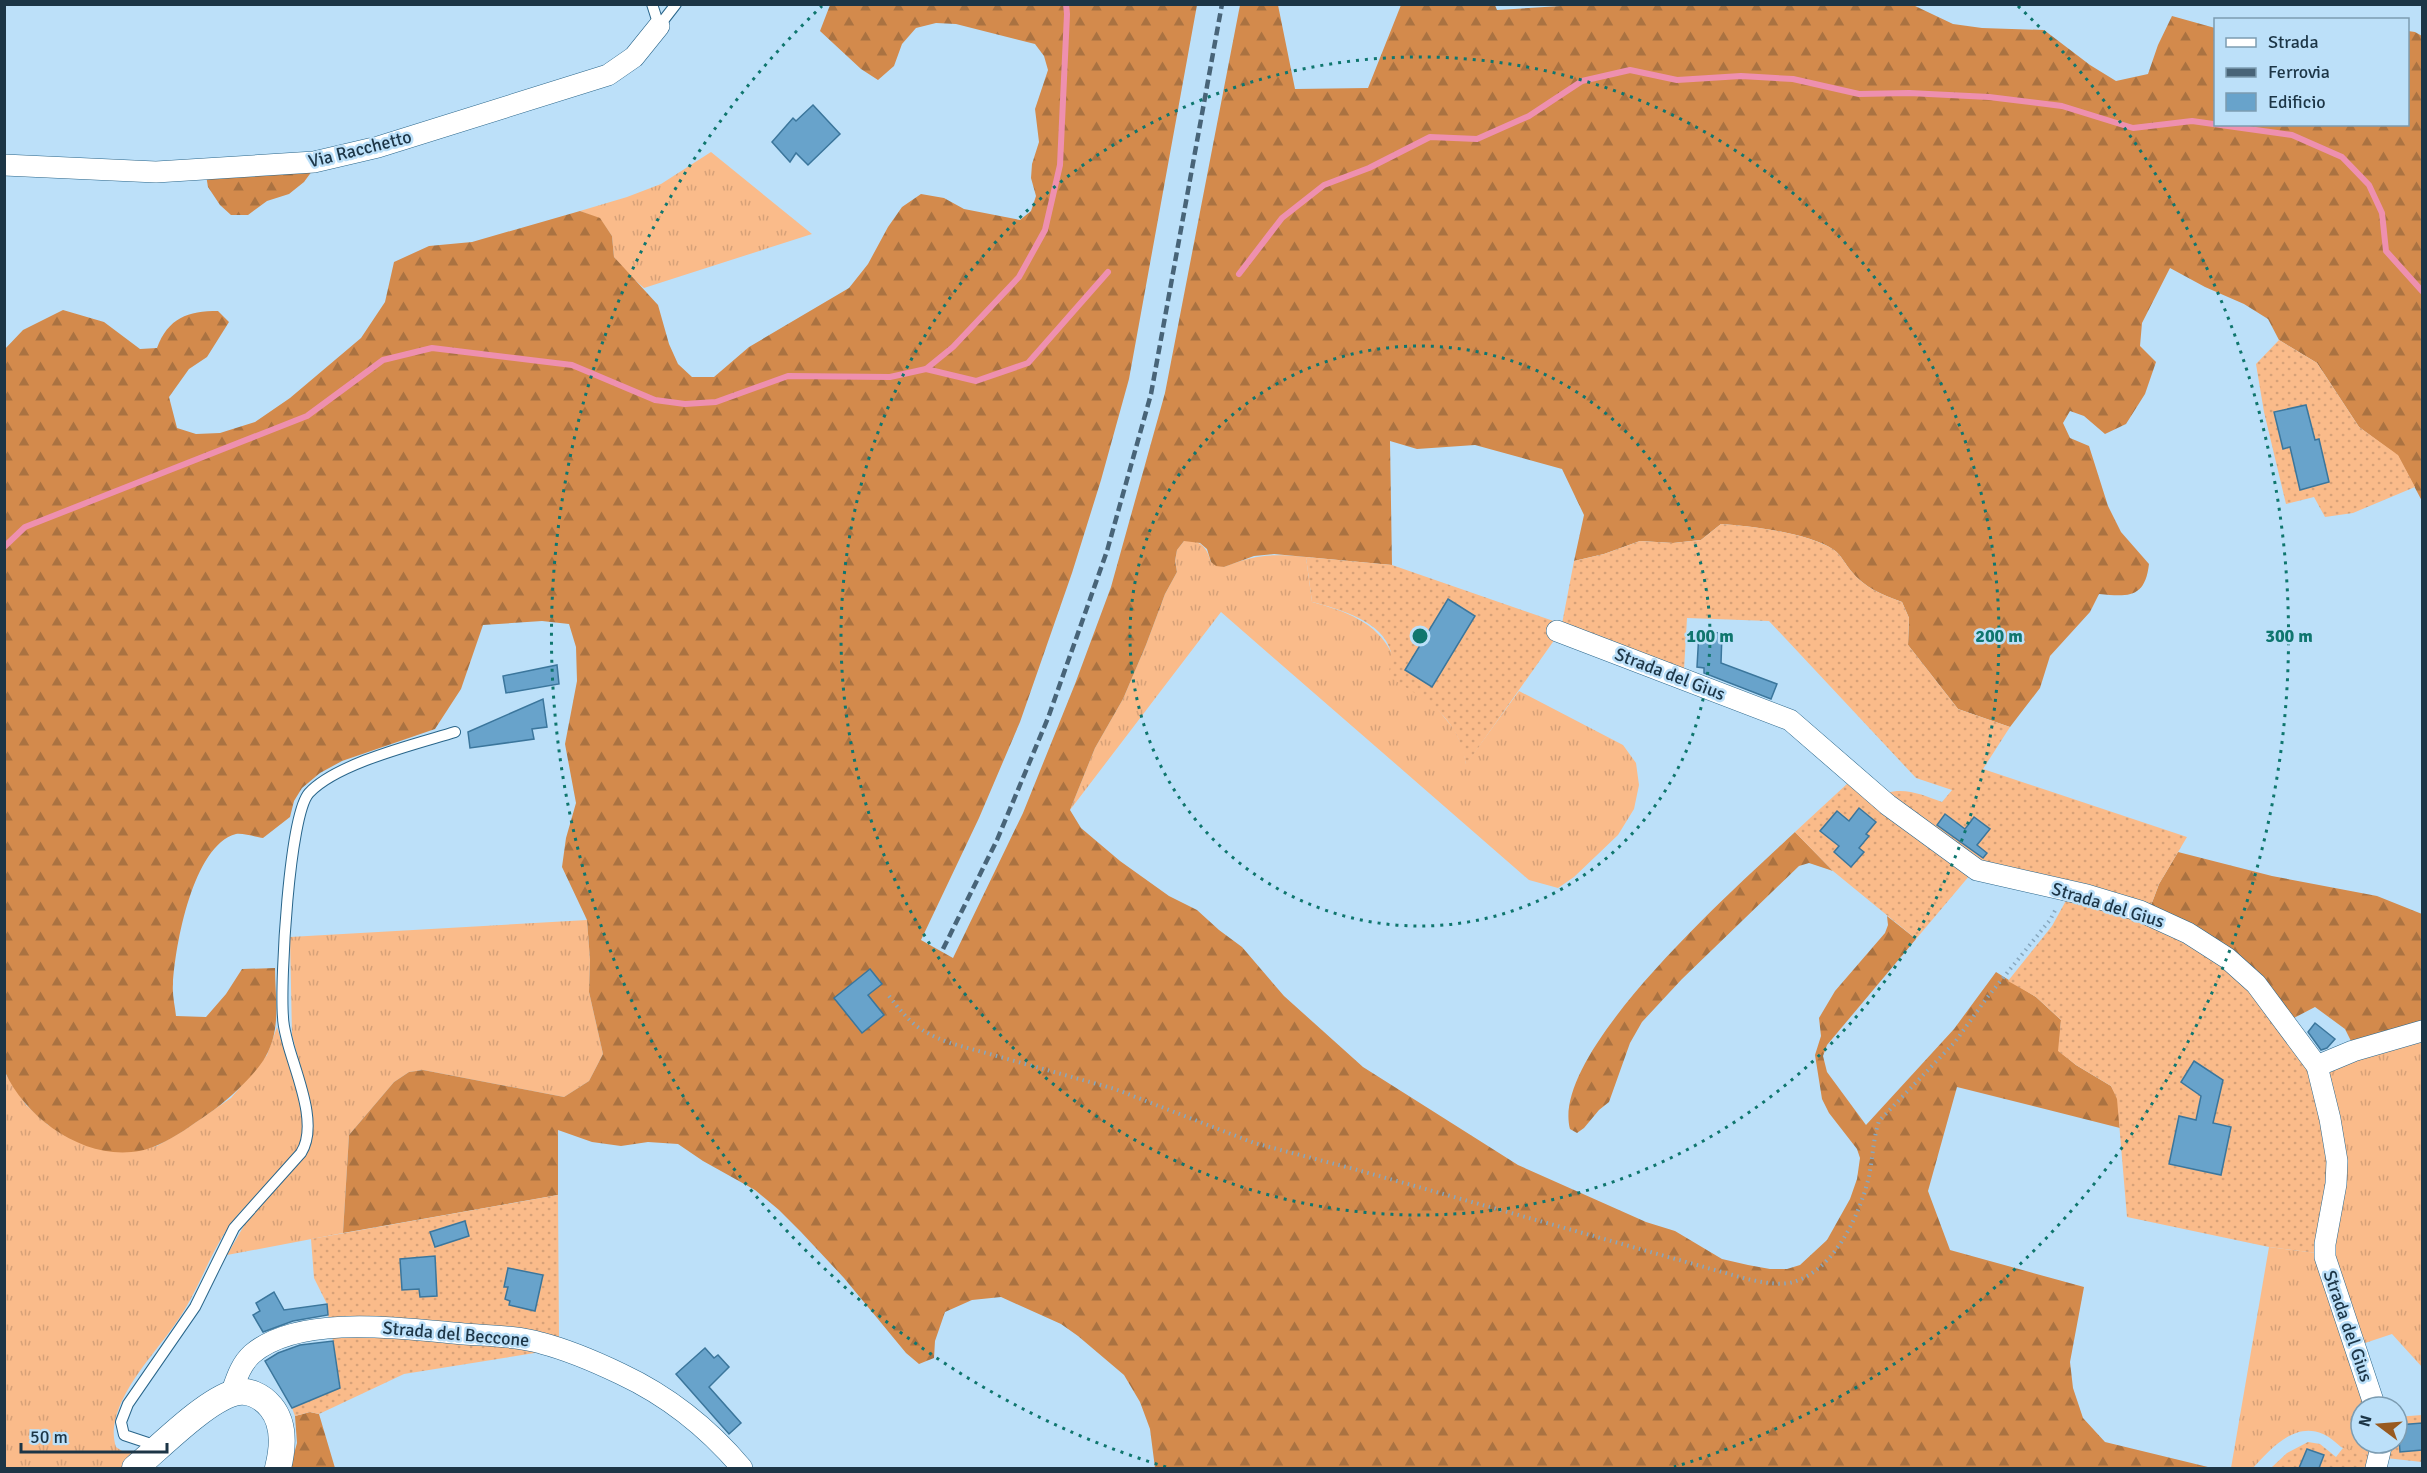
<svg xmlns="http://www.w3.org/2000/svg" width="2427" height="1473" font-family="Signika,sans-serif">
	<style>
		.grass { fill: url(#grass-tufts) }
		.forest { fill: url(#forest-firs) }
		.garden { fill: url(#garden-dots) }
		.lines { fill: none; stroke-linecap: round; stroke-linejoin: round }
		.stream { stroke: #ee90af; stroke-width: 6 }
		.building { fill: #68a3cb; stroke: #3b769c; stroke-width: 1.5 }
		.service-casing { stroke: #29658a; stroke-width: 12 }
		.minor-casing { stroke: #29658a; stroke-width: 22 }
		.tertiary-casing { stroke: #29658a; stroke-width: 27 }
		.path { stroke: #87a7be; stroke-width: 4; stroke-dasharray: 1.5 4.5; stroke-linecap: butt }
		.service { stroke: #fff; stroke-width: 10 }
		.minor { stroke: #fff; stroke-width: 21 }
		.tertiary { stroke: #fff; stroke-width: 26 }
		.rail { stroke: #486478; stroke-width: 4.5; stroke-dasharray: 9 4.5; stroke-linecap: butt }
		.ring { fill: none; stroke: #0f766e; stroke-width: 3; stroke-dasharray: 3 6 }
		.labels { text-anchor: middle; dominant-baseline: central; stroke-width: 5; stroke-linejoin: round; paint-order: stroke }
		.street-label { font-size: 18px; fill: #1c3546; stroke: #bce0f9 }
		.centre { fill: #0f766e; stroke: #bce0f9; stroke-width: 3 }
		.ring-label { font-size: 18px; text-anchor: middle; font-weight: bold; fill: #0f766e; stroke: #bce0f9; stroke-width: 5; stroke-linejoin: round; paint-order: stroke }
	</style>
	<defs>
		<pattern id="grass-tufts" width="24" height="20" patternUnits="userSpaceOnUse" patternTransform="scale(1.5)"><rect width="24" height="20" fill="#fabb8a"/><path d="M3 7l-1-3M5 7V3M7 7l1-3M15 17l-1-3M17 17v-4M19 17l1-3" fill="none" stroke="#d6a178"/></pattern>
		<pattern id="forest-firs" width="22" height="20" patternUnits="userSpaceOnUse" patternTransform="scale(1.5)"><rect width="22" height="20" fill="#d38a4c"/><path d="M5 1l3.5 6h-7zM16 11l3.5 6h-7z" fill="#aa7241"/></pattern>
		<pattern id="garden-dots" width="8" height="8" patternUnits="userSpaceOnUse" patternTransform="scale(1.5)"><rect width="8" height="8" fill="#fabb8a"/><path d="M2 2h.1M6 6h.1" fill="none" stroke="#d6a178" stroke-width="1.8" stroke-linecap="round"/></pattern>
	</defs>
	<rect width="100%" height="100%" fill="#bce0f9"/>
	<g class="grass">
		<polygon points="711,152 812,234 644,288 627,273 614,257 612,236 600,219 580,211 627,197 661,184"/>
		<path d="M1191 540C1204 544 1207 549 1211 562L1224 567C1257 554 1270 554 1306 557L1312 602C1345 611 1377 622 1392 654L1454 729 1463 748 1466 764 1519 691 1623 745 1636 763 1639 785 1634 809 1618 835 1574 877 1558 888 1529 880 1221 612 1070 810 1095 748 1123 699 1146 645 1165 594 1177 572 1175 561 1177 550 1184 541Z"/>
		<polygon points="587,920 590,960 589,992 603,1054 589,1081 564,1097 423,1070 409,1072 394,1082 349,1135 343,1233 227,1255 249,1217 306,1153 313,1135 311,1108 292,1035 290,937"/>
		<path d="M277 1027C284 1051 308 1116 303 1138 297 1160 252 1197 236 1217 214 1244 203 1279 185 1309 166 1341 137 1368 121 1403 115 1417 111 1432 116 1447L122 1451 140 1452 121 1468H5L4 1072 26 1105 48 1125 129 1152 157 1146 183 1131 231 1098 267 1055Z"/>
		<polygon points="2422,1037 2422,1367 2392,1334 2362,1344 2333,1259 2324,1071"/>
		<path d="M2269 1247 2317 1253 2367 1407H2361V1443H2375L2373 1456C2363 1453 2349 1452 2341 1447 2335 1442 2330 1437 2323 1434 2294 1421 2270 1450 2253 1468H2231Z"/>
	</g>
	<g class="forest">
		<path d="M1594 4 1913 5 1953 24 1982 28 2044 30 2090 65 2116 81 2148 74 2158 45 2172 16 2215 28 2216 124H2408V31L2415 32 2422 36V501L2398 456 2359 427 2317 363 2279 340 2268 319 2244 304 2205 287 2170 268 2142 323 2140 346 2156 362 2145 394 2126 424 2105 434 2084 416 2070 411 2063 423 2070 438 2089 446 2108 506 2121 532 2149 564C2145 598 2129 597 2099 594L2090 612 2050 656 2040 688 2010 727 1958 709 1908 645 1909 618 1902 602C1882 595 1865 588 1851 571 1846 565 1841 555 1834 550 1809 533 1751 526 1721 524L1701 540 1673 543 1640 541 1604 554 1574 561 1584 515 1562 469 1475 445 1417 449 1390 441 1392 565 1274 554 1254 556 1224 567 1216 566 1211 562 1207 549 1200 543 1184 541 1177 550 1175 561 1177 572 1165 594 1146 645 1123 699 1095 748 1070 810 1081 828 1120 861 1169 896 1197 910 1219 930 1242 947 1284 996 1363 1067 1518 1165 1646 1222 1675 1231 1722 1259 1748 1265 1770 1269H1787L1800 1265 1827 1240 1850 1199 1857 1179 1860 1158 1857 1149 1829 1113 1822 1099 1815 1055 1821 1036 1819 1018 1835 991 1885 933 1888 925 1887 916 1916 939 1827 1045 1823 1056 1827 1072 1866 1125 1954 1029 1996 972 2036 997 2061 1020 2059 1051 2076 1065 2111 1086 2118 1099 2120 1128 1957 1087 1928 1191 1950 1250 2084 1287 2070 1362 2073 1388 2083 1418 2105 1442 2212 1468H1155L1150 1429 1140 1402 1124 1375 1078 1336 1061 1324 1001 1297 972 1300 945 1312 935 1341 934 1358 919 1364 906 1353 844 1278 801 1232 779 1210 755 1190 703 1161 678 1144 648 1142 621 1146 592 1142 558 1130V1195L343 1233 349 1135 394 1082 409 1072 423 1070 564 1097 589 1081 603 1054 589 992 590 960 587 920 562 867 566 838 576 803 565 744 577 681 576 647 569 624 542 621 483 625 461 689 435 729 342 761 320 773 302 788 294 801 290 817 263 838C256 837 243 833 236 834 193 845 175 946 173 984 172 995 175 1006 176 1016L206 1017 226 994 242 969 275 968C275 998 281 1024 268 1052 259 1072 227 1101 208 1114 192 1125 176 1137 158 1145 100 1171 29 1125 5 1072L4 350 23 330 63 310 104 322 140 349 157 348C168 318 188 311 218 311L229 322 207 357 189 369 169 397 177 428 196 434 220 433 255 422 290 398 361 338 385 302 394 262 429 246 472 242 580 211 600 218 612 236 614 257 658 305 669 344 678 364 692 377H714L749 347 849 288 868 264 888 227 902 207 921 194 944 198 964 209 1020 220 1031 211 1036 196 1031 178 1032 164 1039 142 1035 109 1048 70 1044 56 1035 44 956 24 936 23 916 28 902 44 894 66 878 80 861 69 820 31 830 5H1197L1129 379 1101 480 1072 573 1020 722 979 818 921 940 953 958 1023 813 1075 684 1111 587 1165 393 1240 5H1278L1295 89 1368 88 1401 5H1495L1497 10Z"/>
		<polygon points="315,167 304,182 289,194 267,201 248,215 231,215 220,205 208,187 206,175"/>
		<path d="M1795 832 1833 871 1809 863 1799 866 1682 979 1642 1022 1630 1043 1609 1102 1599 1110 1584 1128 1577 1133 1570 1129C1549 1051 1741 883 1795 832Z"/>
		<polygon points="2178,852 2272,876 2377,896 2422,914 2422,1025 2353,1045 2345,1029 2315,1007 2292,1019 2150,908 2159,884"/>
		<polygon points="310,1412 319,1414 335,1468 290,1468 297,1443 295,1416"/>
	</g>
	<g class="garden">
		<polygon points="2279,340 2317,363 2359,427 2398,455 2415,487 2353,513 2325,517 2314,497 2286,504 2264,412 2256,364"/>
		<path d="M1721 524C1752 526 1809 533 1834 550 1841 555 1846 565 1851 571 1865 588 1882 595 1902 602L1909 618 1908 645 1958 709 2010 727 1983 769 2187 837 2159 884 2150 908 1977 866 1886 793C1906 787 1923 795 1942 802L1952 790 1916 778 1769 621 1687 618 1684 670 1555 639 1466 765C1458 715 1427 701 1388 676 1389 669 1393 659 1391 652 1383 621 1339 609 1312 602L1306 557 1392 565 1562 624 1574 561 1604 554 1640 541 1673 543 1701 540Z"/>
		<polygon points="1848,783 1930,849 1970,875 1916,939 1833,871 1795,832"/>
		<polygon points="2068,897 2162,927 2232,971 2281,1028 2313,1079 2330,1162 2317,1253 2269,1247 2127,1217 2117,1099 2111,1086 2076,1065 2058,1051 2061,1020 2036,997 2008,981 2052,926"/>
		<polygon points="558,1195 559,1341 329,1323 327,1304 314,1278 311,1239"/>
		<polygon points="363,1333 547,1351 404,1374 319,1414 310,1412 295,1416 292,1408 340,1388 332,1335"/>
		<polygon points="2422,1415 2422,1462 2386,1458 2389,1443 2397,1443 2397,1417"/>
		<polygon points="2308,1442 2320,1444 2336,1457 2343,1448 2373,1456 2369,1468 2271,1468 2287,1453"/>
	</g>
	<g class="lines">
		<g class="stream">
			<polyline points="1239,274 1282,218 1324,185 1369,168 1430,137 1477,139 1529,116 1582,81 1630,70 1677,80 1741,76 1793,79 1859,94 1909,93 1989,97 2062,106 2133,128 2192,121 2292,135 2342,157 2369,185 2382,213 2386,251 2422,291"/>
			<polyline points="926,369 976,381 1028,363 1108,272"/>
			<polyline points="4,547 25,527 307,416 383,360 432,348 572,365 655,400 685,404 716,402 788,376 890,377 926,369 953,347 1019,277 1045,230 1060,165 1067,14 1066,4"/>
		</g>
	</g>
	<g class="building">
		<polygon points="813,105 840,134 808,165 796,153 790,162 772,142 793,118 796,121"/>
		<polygon points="2306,405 2315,440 2319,439 2329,482 2300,490 2290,447 2283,449 2274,412"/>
		<polygon points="1448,599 1475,616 1432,687 1405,670"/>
		<polygon points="1699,632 1722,633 1721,663 1777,684 1771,699 1704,673 1704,668 1697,667"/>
		<polygon points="557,665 559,684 506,693 503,676"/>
		<polygon points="543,699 547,727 532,729 534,739 470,748 468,732"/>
		<polygon points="1859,808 1876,822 1866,834 1869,836 1859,848 1864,852 1851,867 1834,852 1839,846 1820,831 1837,811 1849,821"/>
		<polygon points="1945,814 1965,829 1974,817 1990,829 1977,845 1987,853 1983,858 1937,825"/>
		<polygon points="870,969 882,984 868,995 884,1015 862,1033 834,998"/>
		<polygon points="2315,1023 2335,1039 2327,1048 2321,1050 2308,1032"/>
		<polygon points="2194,1061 2223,1080 2213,1123 2231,1127 2221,1175 2169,1164 2179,1116 2196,1120 2201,1096 2181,1082"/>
		<polygon points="465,1221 469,1236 435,1247 430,1232"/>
		<polygon points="435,1256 437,1296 420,1297 419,1289 402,1290 400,1259"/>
		<polygon points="508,1268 543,1275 535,1311 509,1305 510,1301 505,1299 508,1287 504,1287"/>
		<polygon points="274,1292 284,1310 327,1304 328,1315 293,1321 263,1332 253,1315 260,1311 256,1303"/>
		<polygon points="333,1341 340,1388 292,1408 265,1361 278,1353 300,1345"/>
		<polygon points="705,1348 714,1358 718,1355 729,1367 709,1387 741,1423 729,1434 676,1374"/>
		<polygon points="2422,1423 2422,1450 2400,1452 2398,1425"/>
		<polygon points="2307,1449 2324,1455 2319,1468 2299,1468"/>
	</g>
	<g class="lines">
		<defs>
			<g id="service">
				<polyline points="652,4 659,26"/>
				<polyline points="659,26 676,4"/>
				<path d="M157 1446 124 1435 121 1422 128 1404 195 1307 234 1228 301 1153C319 1125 296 1074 288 1044 286 1035 283 1026 283 1017 280 982 289 815 309 793 337 763 416 744 455 732"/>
			</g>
			<g id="minor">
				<polyline points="4,165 156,172 314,162 378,147 608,75 634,57 659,26"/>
				<polyline points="1557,631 1790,720 1888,805 1977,870 2087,895 2140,911 2188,933 2227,958 2256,984 2317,1066 2330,1119 2337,1161 2336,1184 2325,1244 2325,1257 2375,1407"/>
				<polyline points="2317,1066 2353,1051 2422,1031"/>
				<path d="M231 1394C236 1380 240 1365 252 1354 300 1313 406 1329 464 1334 490 1336 517 1336 541 1343 568 1350 596 1362 621 1374 668 1396 709 1429 742 1468"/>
				<polyline points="2376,1468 2382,1443"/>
			</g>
			<path id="tertiary" d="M135 1468C159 1448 205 1401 234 1393 248 1389 262 1396 271 1407 285 1424 283 1448 278 1468"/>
		</defs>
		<use href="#service" class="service-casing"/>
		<use href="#minor" class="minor-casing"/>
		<use href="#tertiary" class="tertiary-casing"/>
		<path class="path" d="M889 996C910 1023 918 1031 950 1043L1115 1089 1254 1143 1354 1169 1747 1279C1761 1282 1775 1285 1789 1283 1833 1274 1860 1215 1869 1176 1873 1157 1873 1139 1879 1121L1955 1042 1986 999 2050 920 2057 907"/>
		<use href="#service" class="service"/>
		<use href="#minor" class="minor"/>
		<use href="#tertiary" class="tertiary"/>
		<polyline class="rail" points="943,949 997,840 1048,718 1107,551 1151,394 1222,4"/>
	</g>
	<g class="ring">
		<circle cx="1420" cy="636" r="290"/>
		<circle cx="1420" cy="636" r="579"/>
		<path d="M1166 1467A869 869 0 0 1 822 6M2018 6A869 869 0 0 1 1674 1467"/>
	</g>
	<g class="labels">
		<g class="street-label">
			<text transform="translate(360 149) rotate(-14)">Via Racchetto</text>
			<text transform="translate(1670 674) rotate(21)">Strada del Gius</text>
			<text transform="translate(2108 905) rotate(17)">Strada del Gius</text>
			<text transform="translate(2348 1326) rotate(71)">Strada del Gius</text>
			<text transform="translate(456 1334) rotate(5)">Strada del Beccone</text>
		</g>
	</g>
	<circle cx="1420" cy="636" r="9" class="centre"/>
	<g class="ring-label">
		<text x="1710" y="642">100 m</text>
		<text x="1999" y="642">200 m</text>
		<text x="2289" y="642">300 m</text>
	</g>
	<rect width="2427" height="1473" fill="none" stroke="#1c3546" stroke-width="12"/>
	<rect x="2214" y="18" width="195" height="108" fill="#bce0f9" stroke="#7c9cb1" stroke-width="1.5"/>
	<rect x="2226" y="38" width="30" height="9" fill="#ffffff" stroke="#7c9cb1" stroke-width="1.5"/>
	<text x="2268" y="48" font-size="18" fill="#1c3546">Strada</text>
	<rect x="2226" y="68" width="30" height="9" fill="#486478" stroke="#7c9cb1" stroke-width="1.5"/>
	<text x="2268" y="78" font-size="18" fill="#1c3546">Ferrovia</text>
	<rect x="2226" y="93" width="30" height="18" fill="#68a3cb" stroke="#7c9cb1" stroke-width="1.5"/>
	<text x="2268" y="108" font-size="18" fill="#1c3546">Edificio</text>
	<g transform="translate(2379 1425) rotate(286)"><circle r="28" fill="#bce0f9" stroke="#7c9cb1" stroke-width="1.5"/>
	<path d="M0-4.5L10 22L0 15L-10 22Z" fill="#985a20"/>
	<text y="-9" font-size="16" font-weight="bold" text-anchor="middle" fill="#1c3546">N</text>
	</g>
	<path d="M21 1443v9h146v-9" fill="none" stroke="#1c3546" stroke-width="3"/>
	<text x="30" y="1443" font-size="18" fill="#1c3546" stroke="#bce0f9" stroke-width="4.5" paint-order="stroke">50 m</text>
</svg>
